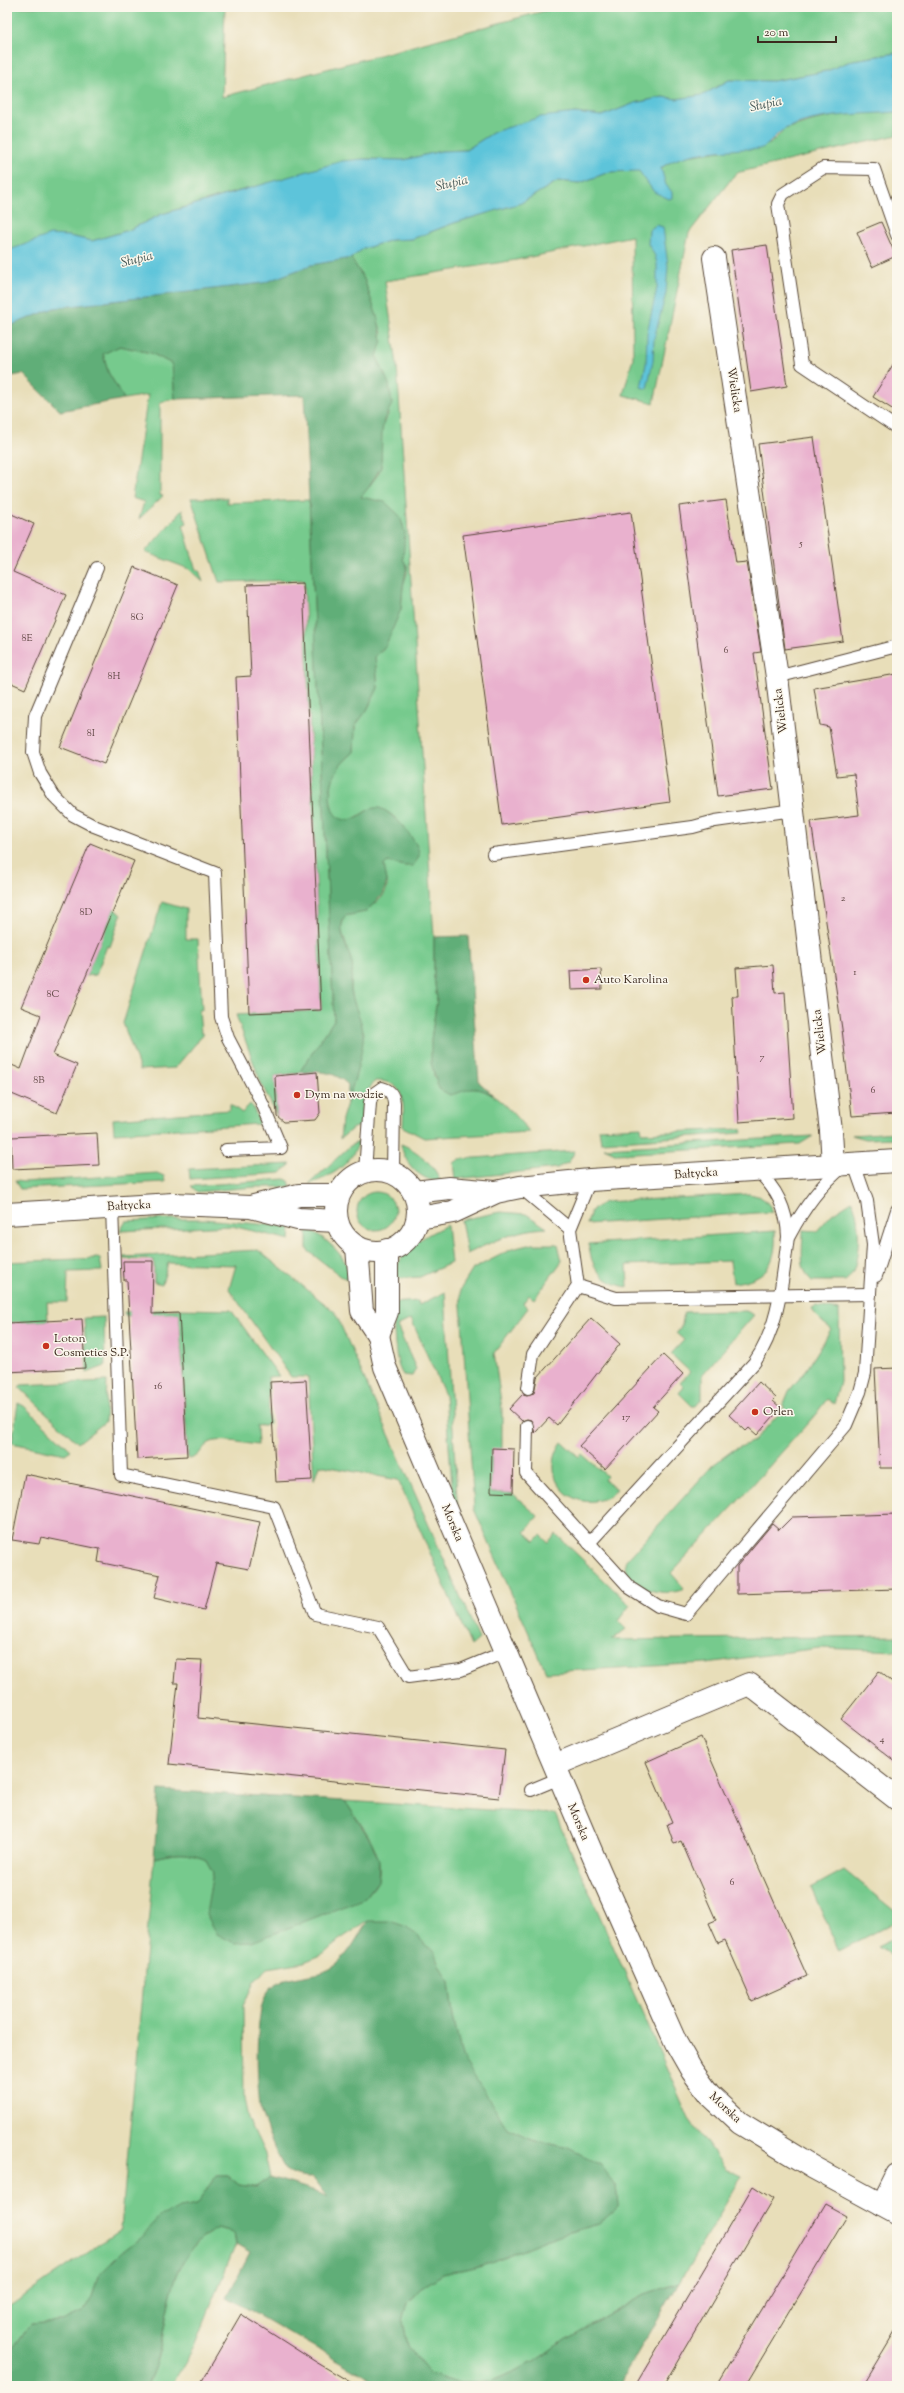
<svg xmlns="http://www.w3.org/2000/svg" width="904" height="2393" font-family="'Sorts Mill Goudy',serif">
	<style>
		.green { fill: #76ca8d; stroke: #587a56 }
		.forest { fill: #60ae78; stroke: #4e6c4b }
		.water { fill: #5dc4da; stroke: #4c777c }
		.building { fill: #e9b1ce }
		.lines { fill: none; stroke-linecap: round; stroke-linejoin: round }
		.service-casing { stroke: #554535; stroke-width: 14 }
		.minor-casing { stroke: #554535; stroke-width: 24 }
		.secondary-casing { stroke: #554535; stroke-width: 24 }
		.service { stroke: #fff; stroke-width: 12 }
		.minor { stroke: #fff; stroke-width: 22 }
		.secondary { stroke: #fff; stroke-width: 22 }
		.poi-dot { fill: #c8321e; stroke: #fbf7ec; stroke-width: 1.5 }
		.labels { text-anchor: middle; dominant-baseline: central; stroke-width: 3; stroke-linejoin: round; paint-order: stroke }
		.number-label { font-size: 10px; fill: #664c4a }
		.street-label { font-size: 12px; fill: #3b2a1e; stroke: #fbf7ec }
		.poi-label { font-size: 12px; fill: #3b2a1e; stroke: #fbf7ec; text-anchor: start }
		.water-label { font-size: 13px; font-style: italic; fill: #455856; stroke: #fbf7ec }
	</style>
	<rect width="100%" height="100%" fill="#fbf7ec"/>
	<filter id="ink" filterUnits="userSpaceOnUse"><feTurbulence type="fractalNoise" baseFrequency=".025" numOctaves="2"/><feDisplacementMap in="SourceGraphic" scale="8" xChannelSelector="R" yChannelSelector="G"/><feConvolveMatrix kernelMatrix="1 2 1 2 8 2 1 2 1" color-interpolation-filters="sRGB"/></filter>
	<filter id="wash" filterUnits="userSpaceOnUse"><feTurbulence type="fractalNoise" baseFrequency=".012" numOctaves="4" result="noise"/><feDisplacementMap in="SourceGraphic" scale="16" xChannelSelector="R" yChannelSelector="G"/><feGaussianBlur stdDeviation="0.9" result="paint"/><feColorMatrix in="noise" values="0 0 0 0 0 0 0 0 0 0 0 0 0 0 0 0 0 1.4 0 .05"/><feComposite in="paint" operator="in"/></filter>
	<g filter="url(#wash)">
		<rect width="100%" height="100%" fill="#e8deb9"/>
		<g class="green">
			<polygon points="7,7 225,7 222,97 559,7 897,7 897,53 853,60 827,71 773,81 729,80 703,95 677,99 663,97 635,103 602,116 575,113 494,132 466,150 441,151 404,160 363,159 235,192 162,214 129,230 92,241 69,236 28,244 7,251"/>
			<path d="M897 112V135L736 173 689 233 654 403 623 395 633 358 632 236 516 260 385 281 397 365 434 937V977L437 999 431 1040 434 1077 459 1092C487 1077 512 1114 530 1132L424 1138 403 1127C404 1103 406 1080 375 1081 364 1093 360 1110 362 1126L353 1128 340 1139 342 1119 356 1074 364 1033 355 1008 351 989 352 964 341 928 345 916C360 911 390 903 387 880 386 875 384 870 383 865L388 862 405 866 416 845C407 832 396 813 380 809 367 805 360 819 348 820 326 822 329 789 334 775 339 765 346 759 354 752L355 726 367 710 378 688 375 657V654L382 651 401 609 403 586 407 573V566L403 559V524L367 499 361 497C366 487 379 478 381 466 383 449 377 430 388 415L384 374 377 357 382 333 364 279 351 258 363 249 391 240 412 239 454 223 521 203 558 181 580 183 609 172 661 168 679 157 770 144 785 129 815 120 846 114Z"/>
			<polygon points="120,346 151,353 172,364 175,399 160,402 160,495 163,496 139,519 144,502 132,498 148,395 124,399 108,372 103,353"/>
			<polygon points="191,498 227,498 227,503 309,500 334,1020 299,1073 275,1076 277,1116 261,1083 236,1015 321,1010 304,580 219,582"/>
			<polygon points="182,510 187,523 183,525 196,570 199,570 203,582 189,569 145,552"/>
			<polygon points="162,902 186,909 186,939 198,939 202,1010 199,1010 201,1033 204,1034 175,1068 140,1070 123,1023"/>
			<polygon points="114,908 121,915 110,947 107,946 96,975 86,976"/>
			<polygon points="230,1104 242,1113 250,1104 253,1107 260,1124 114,1133 113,1119 230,1110"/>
			<polygon points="641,1127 642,1133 741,1129 742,1133 601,1142 599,1129"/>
			<polygon points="897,1132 897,1138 866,1139 852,1135"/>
			<polygon points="813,1136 800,1144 617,1154 604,1148"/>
			<path d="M359 1142C350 1166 332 1176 309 1184L351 1145Z"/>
			<path d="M401 1144C415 1149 437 1166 440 1182 420 1180 404 1164 401 1144Z"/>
			<polygon points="575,1151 569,1162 557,1168 456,1179 454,1163 460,1159"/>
			<polygon points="291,1164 281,1173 190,1179 189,1169"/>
			<polygon points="157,1173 164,1176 165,1182 20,1189 15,1181 24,1182"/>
			<polygon points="285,1179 289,1181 291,1187 255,1187 197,1192 191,1186"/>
			<circle cx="376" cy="1211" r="19"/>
			<path d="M749 1194C762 1196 767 1200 773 1212L587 1224 591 1211 604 1202Z"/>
			<path d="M852 1201C861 1217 862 1271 845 1281H812C798 1268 803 1248 803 1230L817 1231 832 1214Z"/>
			<path d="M500 1212 526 1214 547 1228C517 1229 494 1241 467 1254L461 1220Z"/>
			<polygon points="166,1219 204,1219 291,1227 290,1240 232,1226 120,1231 126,1221"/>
			<path d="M447 1225 451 1263 420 1277 391 1279C403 1248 418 1239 447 1225Z"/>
			<path d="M307 1228C327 1239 348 1256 351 1280L342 1277 307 1250Z"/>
			<path d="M775 1231C777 1265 766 1279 733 1283L730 1261 627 1265 628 1287C604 1284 590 1268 589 1244Z"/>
			<polygon points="532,1244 558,1244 562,1261 534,1299 529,1295 523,1303 528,1308 494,1353 502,1409 502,1449 492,1449 491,1492 512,1493 538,1516 525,1532 535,1541 541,1535 548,1542 556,1534 630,1605 618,1621 626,1629 612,1640 897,1636 897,1651 819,1648 707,1663 546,1672 474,1509 460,1290 473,1269 512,1249"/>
			<polygon points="258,1250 335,1312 479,1639 471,1646 398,1480 319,1465 314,1480 308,1377 291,1377 229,1289 236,1265 168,1263 162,1284 154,1282 154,1260 123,1259 123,1257"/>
			<polygon points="100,1258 102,1271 68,1272 67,1302 47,1302 48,1321 7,1323 7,1262"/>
			<path d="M445 1292 457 1498 458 1510 453 1498 445 1395 411 1319 397 1326 416 1369 412 1376 403 1375C393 1361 394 1321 393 1303L418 1301 419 1305Z"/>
			<path d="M816 1306 839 1310 840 1382 834 1404 827 1399 815 1415 740 1499 671 1573 684 1588 682 1590C662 1597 624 1589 625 1562L713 1465 733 1450 754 1441 785 1407 783 1406 789 1391 807 1369 831 1330 816 1316 812 1308Z"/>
			<path d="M179 1309 231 1310 279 1376 268 1377 269 1424 257 1426 258 1445C247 1444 218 1437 209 1443 200 1449 200 1458 188 1459L179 1313 125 1316 124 1312Z"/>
			<polygon points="746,1311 754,1315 702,1375 702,1399 696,1406 692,1406 679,1393 684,1387 680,1383 690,1372 671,1354 684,1340 676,1333 682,1325 684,1312"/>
			<polygon points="104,1317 105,1366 87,1373 84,1318"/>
			<polygon points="107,1381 105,1422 78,1443 19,1387 21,1385"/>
			<polygon points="18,1403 24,1406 71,1450 65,1454 12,1443"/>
			<path d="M562 1442 579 1457 582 1454 607 1476 604 1479 617 1490C581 1522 535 1481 562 1442Z"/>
			<path d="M345 1801 555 1814 689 2119 725 2168 742 2176 679 2283 645 2294 565 2340 535 2362 490 2382 460 2383 430 2373 408 2347 403 2321 408 2302 421 2288 443 2274 483 2265 558 2235 599 2224 618 2207 616 2185 568 2148 531 2139 507 2128 479 2097 462 2057 453 2016 449 1982 368 1921 339 1940 324 1954 304 1962 267 1968 254 1982 243 2006 244 2099 248 2118 265 2154 270 2177 256 2187 239 2185 228 2176H216L196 2204 180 2207 121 2253 98 2276 92 2298 82 2312 60 2322 32 2324C22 2334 17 2346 7 2356V2308L121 2229 154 1858C175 1853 186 1851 206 1860L213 1872 210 1890 365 1898C369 1893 376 1886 378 1880 386 1852 359 1823 345 1801Z"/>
			<polygon points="844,1870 897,1913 897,1921 839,1951 811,1888"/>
			<polygon points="897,1937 897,1958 877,1947"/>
			<path d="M217 2228 234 2232 236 2244 194 2347 171 2386H146C176 2332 155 2265 217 2228Z"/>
		</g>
		<g class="forest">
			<path d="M351 258 364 279 378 319 382 340 377 357 389 384 392 404 384 420 382 432 381 467 369 487 361 497 385 502 400 516 405 533 403 559 407 566 403 586 401 609 386 645 375 657 378 688 367 710 355 726 354 752C346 759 339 765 335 775 328 789 326 820 348 820 359 820 367 806 379 808 391 810 417 840 419 852 420 858 416 861 413 866H405L388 862 384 865 387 881 383 894 366 912 345 916C336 931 348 947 352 963 354 971 350 981 351 990 353 1005 361 1017 363 1031 366 1045 352 1088 347 1103L348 1085C334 1070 318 1071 299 1073L334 1020 304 395 175 399 172 364 151 353 120 346 103 354 108 372 124 399 60 411 23 374 7 377V327L54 308 263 283 311 265Z"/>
			<path d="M468 936 479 1082 493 1095C472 1084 471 1090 450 1095L439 1089 431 1063V1040L437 999 434 977V937Z"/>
			<path d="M159 1790 345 1801 371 1841 379 1861 378 1881 365 1898 252 1942 234 1943 217 1934 206 1914 213 1873 206 1860C186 1851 175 1853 154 1858Z"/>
			<path d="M368 1921H390L407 1927 434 1952 449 1982 453 2016 462 2057 507 2128 531 2139 568 2148 601 2164 616 2185 618 2207 599 2224 558 2235 483 2265 443 2274 421 2288 408 2302 403 2321 408 2347 430 2373 460 2383 490 2382 535 2362 565 2340 645 2294 679 2283 618 2386H382L227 2297 250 2252 236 2244 234 2232 217 2228C156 2263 175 2333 146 2386H7V2356C17 2346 22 2334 32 2324L60 2322 82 2312 92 2298 98 2276 121 2253 140 2238 161 2216 180 2207 196 2204 216 2176H228L239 2185 256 2187 270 2177 312 2190 328 2198 313 2178C304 2178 292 2177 285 2169 279 2160 261 2118 260 2107 257 2081 253 2010 269 1990 282 1973 318 1980 336 1965 349 1954 358 1936 368 1921Z"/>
		</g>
		<g class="water">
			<path d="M897 53V112C860 115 819 113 785 129 774 134 771 146 759 149 754 150 748 149 744 149 718 151 682 152 661 168L666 185 672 192V198L669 199 654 192 639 171 609 172 580 183 558 181 521 203 454 223 412 239 391 240 363 249 351 258 311 265 263 283 54 308 7 327V251L50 235 69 236 92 241 129 230 162 214 342 161 363 159 404 160 441 151 466 150 494 132 540 117 575 113 602 116 635 103 663 97 677 99 703 95 729 80 773 81 827 71 853 60Z"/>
			<polygon points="656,225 663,227 668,266 666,293 654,339 653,361 647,389 641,387 646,364 647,333 657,288 657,264 655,256 648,244 649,230"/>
		</g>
		<g id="blocks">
			<g class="building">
				<polygon points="881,222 896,256 872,267 857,232"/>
				<polygon points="767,245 787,386 751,392 731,250"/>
				<polygon points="897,358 897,412 873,397"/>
				<polygon points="814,437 843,641 785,649 758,444"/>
				<polygon points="726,500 736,563 747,562 761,652 754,653 773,789 718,796 679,506"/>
				<polygon points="7,512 34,524 13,572 66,595 25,689 7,681"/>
				<polygon points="631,512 670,802 502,825 463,535"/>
				<polygon points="134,567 178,585 104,764 60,747"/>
				<polygon points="303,583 321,1010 249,1013 236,677 251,676 247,585"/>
				<polygon points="897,674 897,1113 852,1116 842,1029 811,821 859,815 854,774 837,776 829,727 820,725 814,688"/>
				<polygon points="90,843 134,861 53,1055 77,1065 57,1113 7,1092 7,1063 21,1069 41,1015 21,1007"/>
				<polygon points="773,965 775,993 785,992 793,1118 739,1122 732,996 738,996 736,968"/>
				<polygon points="601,969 602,989 571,990 570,971"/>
				<polygon points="317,1072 320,1113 315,1120 284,1122 277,1116 275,1076"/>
				<polygon points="97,1133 99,1165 12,1169 11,1137"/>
				<polygon points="123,1261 153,1261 152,1314 179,1313 187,1456 137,1459 127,1280 124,1280"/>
				<polygon points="591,1318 620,1344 557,1425 549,1418 535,1433 531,1420 527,1419 522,1421 509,1409 523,1394 527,1395 534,1393 537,1378"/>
				<polygon points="82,1319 85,1368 7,1372 7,1323"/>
				<polygon points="663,1355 683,1374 653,1407 658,1411 605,1469 579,1446"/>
				<polygon points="897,1368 897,1468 880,1468 875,1369"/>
				<polygon points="306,1380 312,1480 276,1482 270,1382"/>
				<polygon points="759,1382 776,1398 773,1401 781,1408 757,1435 749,1428 746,1431 729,1415"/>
				<polygon points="492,1448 514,1449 513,1493 491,1492"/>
				<polygon points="25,1474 260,1522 249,1569 216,1563 204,1610 154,1598 160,1575 98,1562 100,1549 41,1537 39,1544 12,1540"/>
				<polygon points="897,1514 897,1589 737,1594 737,1566 772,1524 779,1530 792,1517"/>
				<polygon points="176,1659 202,1660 198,1718 505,1750 499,1798 169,1764 178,1683 174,1683"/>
				<polygon points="879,1671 897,1686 897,1763 841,1719"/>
				<polygon points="701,1737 807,1976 752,2001 725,1940 718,1943 709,1923 716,1920 681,1841 674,1844 667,1824 672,1822 646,1762"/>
				<polygon points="753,2186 773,2199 663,2386 635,2386"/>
				<polygon points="825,2204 847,2216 745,2386 716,2386"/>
				<polygon points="241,2314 316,2362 357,2386 199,2386"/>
				<polygon points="897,2328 897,2386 862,2386"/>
			</g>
		</g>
	</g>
	<g filter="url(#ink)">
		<use href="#blocks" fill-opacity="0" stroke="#554535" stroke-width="1"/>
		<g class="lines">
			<defs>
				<g id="service">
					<polyline points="897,235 874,169 823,168 783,194 778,204 802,364 897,428"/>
					<polyline points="97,568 35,716 33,752 40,773 54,796 73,815 94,826 215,873 221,1017 228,1038 262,1103 281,1148 226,1150"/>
					<polyline points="777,677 897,646"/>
					<polyline points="493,854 693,827 715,821 793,810"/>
					<path d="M365 1171 370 1103 372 1095 382 1088C390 1090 393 1094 394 1103L393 1172"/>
					<polyline points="520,1187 570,1229"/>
					<polyline points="112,1207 121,1475 274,1507 315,1614 378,1627 408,1677 461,1670 507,1651"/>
					<path d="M789 1236C803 1209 820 1185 844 1166"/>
					<polyline points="876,1276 897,1210"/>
					<polyline points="578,1286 616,1298 870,1294"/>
					<polyline points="528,1388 533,1354 578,1286 570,1229 590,1180"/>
					<polyline points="527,1426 526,1473 630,1588 658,1606 686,1614 846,1425 860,1392 865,1373 873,1245 867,1201 854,1164"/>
					<path d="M589 1543 754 1363C780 1326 782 1280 788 1237 787 1209 777 1188 756 1170"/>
					<polyline points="531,1790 560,1778"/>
				</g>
				<g id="minor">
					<polyline points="714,258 777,677 831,1131 833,1165"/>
					<polyline points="357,1247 362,1311 378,1335 387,1312 387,1250"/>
					<polyline points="378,1335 385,1367 399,1400 600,1872 676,2043 692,2071 709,2094 740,2123 814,2168 897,2213"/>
					<polyline points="555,1765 749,1684 897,1799"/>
					<polyline points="882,2205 897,2175"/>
				</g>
				<g id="secondary">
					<circle cx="377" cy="1211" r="41"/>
					<polyline points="414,1192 449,1188 495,1192"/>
					<polyline points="254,1206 299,1195 338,1195"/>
					<polyline points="7,1214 173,1204 251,1207 298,1219 337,1221"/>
					<polyline points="419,1218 453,1212 496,1192 520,1187 590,1180 897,1161"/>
				</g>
			</defs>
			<use href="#service" class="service-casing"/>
			<use href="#minor" class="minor-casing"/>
			<use href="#secondary" class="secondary-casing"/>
			<use href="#service" class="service"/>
			<use href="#minor" class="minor"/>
			<use href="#secondary" class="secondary"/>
		</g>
	</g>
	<g class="poi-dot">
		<circle cx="586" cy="980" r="4"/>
		<circle cx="297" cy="1095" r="4"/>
		<circle cx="46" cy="1346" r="4"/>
		<circle cx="755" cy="1412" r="4"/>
	</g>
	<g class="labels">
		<g class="number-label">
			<text x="801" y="543">5</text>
			<text x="137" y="617">8G</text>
			<text x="27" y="638">8E</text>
			<text x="726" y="650">6</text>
			<text x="114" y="676">8H</text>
			<text x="91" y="733">8I</text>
			<text x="843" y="898">2</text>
			<text x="86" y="912">8D</text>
			<text x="855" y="972">1</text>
			<text x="53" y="994">8C</text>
			<text x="762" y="1057">7</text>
			<text x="39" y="1080">8B</text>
			<text x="873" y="1090">6</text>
			<text x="158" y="1386">16</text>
			<text x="626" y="1417">17</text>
			<text x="882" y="1739">4</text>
			<text x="732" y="1882">6</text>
		</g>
		<g class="street-label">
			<text transform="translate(734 390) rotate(81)">Wielicka</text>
			<text transform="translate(781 711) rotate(-97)">Wielicka</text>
			<text transform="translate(820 1032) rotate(-97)">Wielicka</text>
			<text transform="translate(696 1174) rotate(-4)">Bałtycka</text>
			<text transform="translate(129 1206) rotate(-3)">Bałtycka</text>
			<text transform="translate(452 1523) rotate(67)">Morska</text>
			<text transform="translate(578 1822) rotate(67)">Morska</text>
			<text transform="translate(725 2108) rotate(43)">Morska</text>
		</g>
		<g class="poi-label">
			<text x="594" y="980">Auto Karolina</text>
			<text x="305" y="1095">Dym na wodzie</text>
			<text x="54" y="1339">Loton<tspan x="54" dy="14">Cosmetics S.P.</tspan></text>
			<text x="763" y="1412">Orlen</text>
		</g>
		<g class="water-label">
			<text transform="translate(766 105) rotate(-12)">Słupia</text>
			<text transform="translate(452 184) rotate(-13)">Słupia</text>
			<text transform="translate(137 260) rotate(-14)">Słupia</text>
		</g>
	</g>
	<rect width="904" height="2393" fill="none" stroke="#fbf7ec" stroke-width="24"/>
	<path d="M758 36v6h78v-6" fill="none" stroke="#3b2a1e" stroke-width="2"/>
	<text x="764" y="36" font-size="12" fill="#3b2a1e" stroke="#fbf7ec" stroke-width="3" paint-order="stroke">20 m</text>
</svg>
